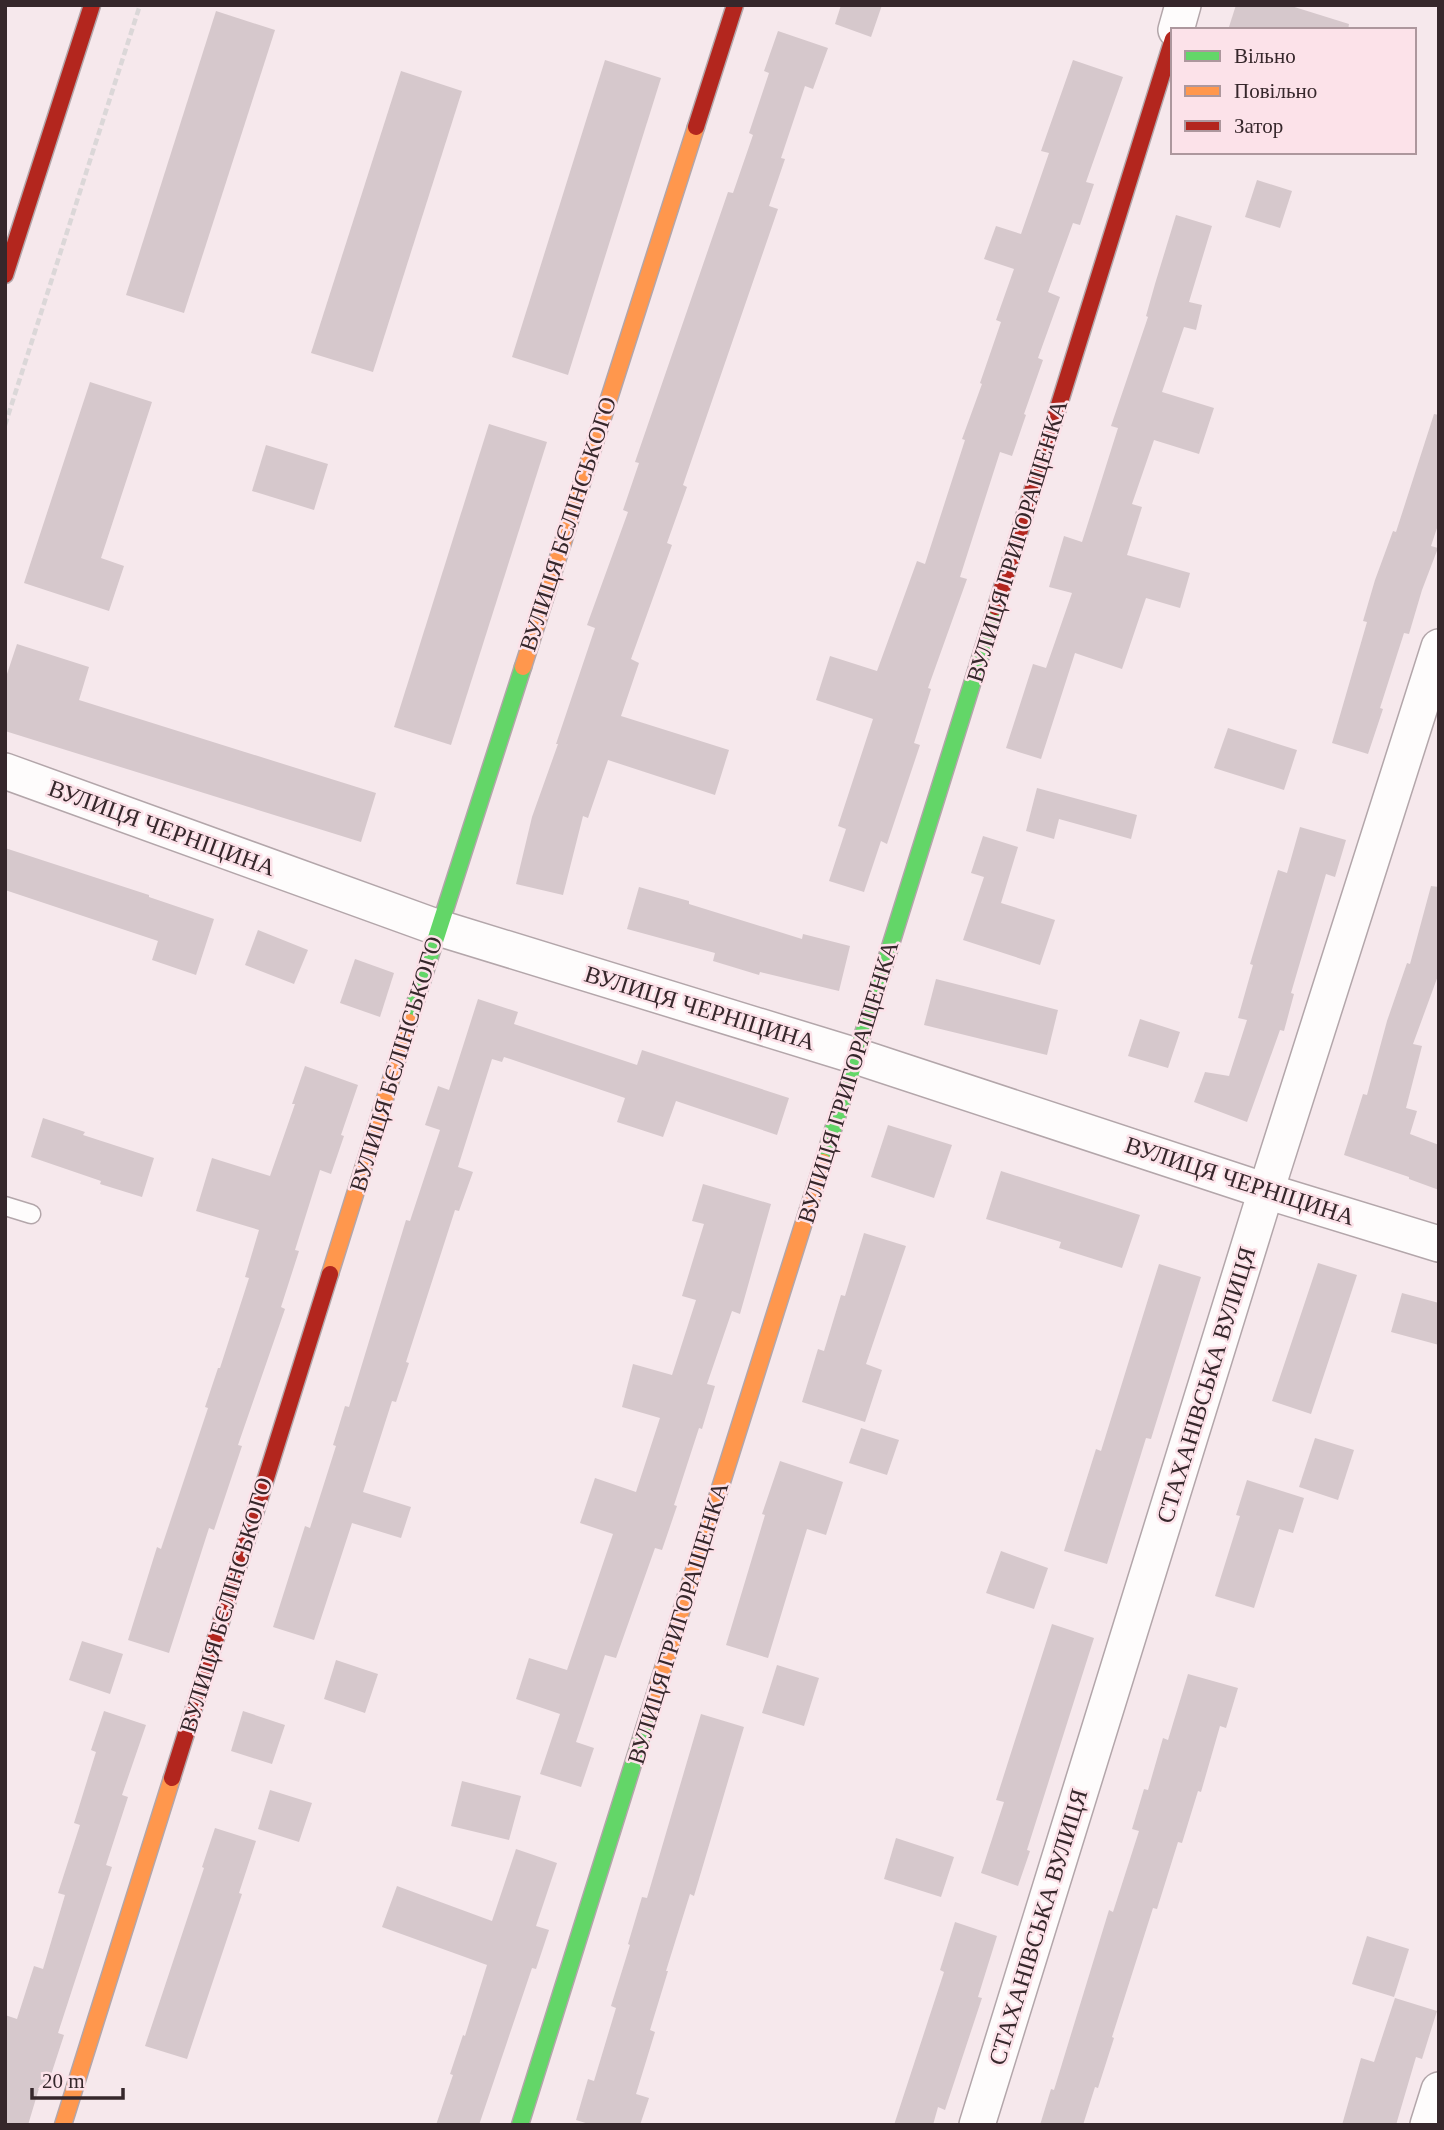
<svg xmlns="http://www.w3.org/2000/svg" width="1444" height="2130" font-family="'Times New Roman',serif">
	<style>
		.building { fill: #d6c8cc }
		.lines { fill: none; stroke-linecap: round; stroke-linejoin: round }
		.lane-casing { stroke: #b3a6aa; stroke-width: 21 }
		.street-casing { stroke: #b3a6aa; stroke-width: 38 }
		.fast-casing { stroke: #b3a6aa; stroke-width: 19 }
		.slow-casing { stroke: #b3a6aa; stroke-width: 19 }
		.jam-casing { stroke: #b3a6aa; stroke-width: 19 }
		.path { stroke: #dbd7d8; stroke-width: 4.5; stroke-dasharray: 7 3.5; stroke-linecap: butt }
		.lane { stroke: #fefcfc; stroke-width: 18 }
		.street { stroke: #fefcfc; stroke-width: 35 }
		.fast { stroke: #63d668; stroke-width: 16 }
		.slow { stroke: #ff974d; stroke-width: 16 }
		.jam { stroke: #b3261e; stroke-width: 16 }
		.labels { text-anchor: middle; dominant-baseline: central; stroke-width: 5; stroke-linejoin: round; paint-order: stroke }
		.street-label { font-size: 24px; fill: #36272b; stroke: #fce2e9 }
	</style>
	<rect width="100%" height="100%" fill="#f6e8ec"/>
	<g class="building">
		<polygon points="841,5 882,5 871,37 835,24"/>
		<polygon points="1236,5 1288,5 1349,24 1348,30 1228,30"/>
		<polygon points="216,11 275,30 184,313 126,295"/>
		<polygon points="778,31 828,48 813,89 805,86 781,158 785,159 769,206 778,209 683,485 687,487 667,543 672,545 631,659 639,663 621,716 729,750 715,795 608,760 588,818 583,816 563,895 516,884 532,817 558,744 556,744 595,628 587,625 628,512 623,510 639,463 635,462 728,192 733,193 753,135 749,133 769,73 764,71"/>
		<polygon points="605,60 661,78 568,375 512,357"/>
		<polygon points="1073,60 1123,77 1086,182 1094,184 1080,225 1073,223 1048,292 1060,297 1038,358 1043,360 1024,414 1026,415 1012,456 1000,452 960,577 967,579 928,688 931,689 914,743 920,745 887,844 881,841 864,892 829,881 846,829 838,826 873,719 816,700 830,656 877,671 917,561 925,564 965,440 962,439 982,384 980,383 1001,322 996,320 1014,269 984,259 996,226 1021,234 1049,153 1041,151"/>
		<polygon points="401,71 462,91 373,372 311,353"/>
		<polygon points="1257,180 1292,191 1280,228 1245,217"/>
		<polygon points="1176,215 1212,226 1189,302 1202,305 1196,330 1184,327 1162,392 1214,408 1199,454 1154,440 1132,504 1142,507 1127,555 1190,573 1180,608 1146,598 1122,669 1075,653 1041,759 1006,748 1033,664 1046,668 1072,593 1049,587 1064,536 1082,542 1118,428 1111,426 1148,317 1146,316 1155,284"/>
		<polygon points="90,382 152,402 101,558 124,566 109,611 24,583"/>
		<polygon points="1434,414 1439,415 1439,522 1431,546 1438,548 1422,590 1409,634 1404,633 1380,708 1383,709 1368,754 1332,743 1367,622 1363,621 1375,580 1393,531 1396,532"/>
		<polygon points="489,424 547,442 451,745 394,727"/>
		<polygon points="266,445 328,464 314,510 252,491"/>
		<polygon points="17,644 89,667 79,700 376,793 361,842 5,731 5,680"/>
		<polygon points="1228,728 1297,750 1284,790 1214,768"/>
		<polygon points="1037,788 1137,815 1131,839 1059,819 1054,839 1026,831"/>
		<polygon points="1300,827 1346,840 1335,877 1326,874 1291,993 1294,994 1284,1031 1280,1030 1247,1122 1194,1102 1205,1072 1229,1076 1247,1020 1238,1018 1253,965 1250,964 1278,870 1287,873"/>
		<polygon points="983,836 1018,847 1001,903 1055,920 1040,965 963,940 984,877 971,873"/>
		<polygon points="5,848 149,895 149,897 214,919 196,975 152,960 158,941 5,890"/>
		<polygon points="1431,886 1439,887 1439,973 1413,1044 1422,1046 1406,1108 1417,1111 1410,1134 1439,1145 1439,1190 1409,1179 1409,1177 1344,1155 1363,1094 1367,1095 1387,1021 1407,963 1410,964"/>
		<polygon points="639,887 689,901 689,904 802,939 803,934 850,946 839,991 760,972 759,975 713,961 715,953 627,929"/>
		<polygon points="258,930 308,950 294,984 245,965"/>
		<polygon points="355,959 394,973 380,1017 340,1003"/>
		<polygon points="936,979 1058,1010 1047,1055 924,1025"/>
		<polygon points="478,999 518,1012 514,1024 637,1065 642,1050 789,1098 777,1135 676,1101 663,1137 617,1122 625,1098 504,1057 502,1062 492,1059 458,1167 473,1172 459,1211 455,1210 406,1362 409,1363 396,1402 392,1401 363,1492 411,1507 401,1538 352,1523 314,1640 273,1627 305,1526 310,1528 336,1446 333,1445 345,1406 349,1407 406,1220 410,1221 440,1130 425,1125 438,1086 449,1090"/>
		<polygon points="1140,1019 1180,1032 1168,1068 1128,1056"/>
		<polygon points="305,1066 358,1085 341,1135 344,1136 331,1174 320,1170 295,1250 299,1251 281,1307 285,1309 238,1445 242,1446 214,1530 209,1528 169,1653 128,1640 157,1547 161,1549 208,1408 205,1407 218,1368 220,1368 249,1278 245,1277 259,1230 196,1211 212,1158 270,1176 295,1104 292,1104"/>
		<polygon points="43,1118 85,1132 83,1135 154,1158 142,1197 100,1184 101,1181 31,1157"/>
		<polygon points="888,1125 952,1145 934,1198 871,1177"/>
		<polygon points="1001,1171 1140,1215 1122,1268 1059,1248 1061,1242 986,1219"/>
		<polygon points="703,1184 771,1204 740,1314 732,1311 707,1384 715,1386 702,1429 699,1428 674,1505 677,1506 662,1550 655,1548 616,1658 605,1655 576,1742 594,1748 581,1787 540,1774 560,1714 516,1699 529,1658 567,1670 613,1534 580,1523 595,1478 636,1492 660,1418 622,1407 633,1364 672,1375 696,1300 682,1296 704,1224 692,1221"/>
		<polygon points="864,1233 906,1246 866,1364 882,1370 865,1422 802,1402 818,1349 824,1351 841,1295 845,1296"/>
		<polygon points="1318,1263 1357,1275 1311,1414 1272,1401"/>
		<polygon points="1159,1264 1201,1277 1151,1439 1146,1438 1107,1564 1064,1551 1096,1449 1101,1451"/>
		<polygon points="1402,1293 1439,1303 1439,1345 1391,1332"/>
		<polygon points="861,1428 899,1440 887,1475 849,1463"/>
		<polygon points="1315,1438 1354,1450 1338,1500 1299,1487"/>
		<polygon points="780,1461 843,1482 826,1535 807,1529 768,1658 726,1645 765,1515 762,1514"/>
		<polygon points="1247,1480 1304,1498 1293,1533 1279,1529 1254,1608 1215,1596 1240,1516 1236,1515"/>
		<polygon points="1001,1551 1048,1568 1034,1609 986,1593"/>
		<polygon points="1052,1624 1094,1638 1027,1850 1030,1851 1018,1886 981,1873 1004,1802 996,1800"/>
		<polygon points="82,1641 123,1654 110,1694 69,1680"/>
		<polygon points="336,1660 378,1674 365,1713 324,1699"/>
		<polygon points="777,1665 819,1678 804,1726 762,1713"/>
		<polygon points="1188,1674 1238,1688 1226,1728 1220,1726 1201,1792 1198,1791 1182,1843 1178,1842 1157,1909 1153,1908 1112,2037 1114,2038 1098,2088 1095,2087 1083,2125 1040,2125 1051,2089 1054,2090 1109,1910 1113,1912 1139,1831 1132,1829 1144,1789 1148,1790 1163,1738 1168,1740"/>
		<polygon points="104,1711 146,1725 122,1795 128,1797 106,1865 112,1867 58,2033 64,2035 47,2087 40,2085 28,2125 5,2125 5,2015 17,2019 34,1966 43,1969 65,1895 58,1893 80,1825 74,1823 96,1752 91,1750"/>
		<polygon points="243,1711 285,1725 272,1764 231,1751"/>
		<polygon points="701,1714 744,1727 694,1896 690,1894 666,1971 668,1971 650,2030 655,2032 636,2094 649,2098 640,2125 592,2125 576,2120 588,2079 594,2081 616,2008 611,2006 630,1945 628,1944 642,1897 647,1898"/>
		<polygon points="462,1781 521,1796 509,1840 451,1826"/>
		<polygon points="270,1790 312,1803 299,1842 258,1829"/>
		<polygon points="215,1828 256,1841 239,1893 242,1894 187,2059 145,2046 204,1868 202,1867"/>
		<polygon points="896,1838 954,1857 941,1897 884,1879"/>
		<polygon points="516,1849 557,1863 536,1926 549,1930 536,1969 532,1968 479,2125 436,2125 453,2075 450,2074 463,2035 465,2036 487,1965 382,1927 397,1886 492,1921"/>
		<polygon points="955,1922 997,1936 978,1997 982,1998 945,2110 938,2107 933,2125 894,2125 944,1972 940,1970"/>
		<polygon points="1367,1936 1409,1949 1394,1997 1352,1984"/>
		<polygon points="1395,1998 1437,2011 1422,2059 1416,2057 1396,2125 1342,2125 1361,2058 1374,2062"/>
	</g>
	<g class="lines">
		<defs>
			<polyline id="lane" points="5,1206 31,1214"/>
			<g id="street">
				<polyline points="1176,30 1183,5"/>
				<polyline points="5,771 439,928 856,1056 1266,1191 1439,1244"/>
				<polyline points="977,2125 1266,1191 1439,647"/>
				<polyline points="1428,2125 1439,2090"/>
			</g>
			<g id="fast">
				<polyline points="409,1022 523,667"/>
				<polyline points="823,1162 996,607"/>
				<polyline points="520,2125 649,1713"/>
			</g>
			<g id="slow">
				<polyline points="523,667 696,127"/>
				<polyline points="330,1274 409,1022"/>
				<polyline points="649,1713 823,1162"/>
				<polyline points="63,2125 172,1778"/>
			</g>
			<g id="jam">
				<polyline points="696,127 735,5"/>
				<polyline points="5,275 92,5"/>
				<polyline points="996,607 1173,39"/>
				<polyline points="172,1778 330,1274"/>
			</g>
		</defs>
		<use href="#lane" class="lane-casing"/>
		<use href="#street" class="street-casing"/>
		<use href="#fast" class="fast-casing"/>
		<use href="#slow" class="slow-casing"/>
		<use href="#jam" class="jam-casing"/>
		<polyline class="path" points="5,425 140,5"/>
		<use href="#lane" class="lane"/>
		<use href="#street" class="street"/>
		<use href="#fast" class="fast"/>
		<use href="#slow" class="slow"/>
		<use href="#jam" class="jam"/>
	</g>
	<g class="labels">
		<g class="street-label">
			<text transform="translate(568 524) rotate(-72)">ВУЛИЦЯ БЄЛІНСЬКОГО</text>
			<text transform="translate(1017 541) rotate(-73)">ВУЛИЦЯ ГРИГОРАЩЕНКА</text>
			<text transform="translate(162 828) rotate(20)">ВУЛИЦЯ ЧЕРНІЦИНА</text>
			<text transform="translate(700 1008) rotate(17)">ВУЛИЦЯ ЧЕРНІЦИНА</text>
			<text transform="translate(396 1064) rotate(-73)">ВУЛИЦЯ БЄЛІНСЬКОГО</text>
			<text transform="translate(848 1082) rotate(-73)">ВУЛИЦЯ ГРИГОРАЩЕНКА</text>
			<text transform="translate(1240 1181) rotate(18)">ВУЛИЦЯ ЧЕРНІЦИНА</text>
			<text transform="translate(1206 1385) rotate(-73)">СТАХАНІВСЬКА ВУЛИЦЯ</text>
			<text transform="translate(226 1605) rotate(-73)">ВУЛИЦЯ БЄЛІНСЬКОГО</text>
			<text transform="translate(678 1623) rotate(-73)">ВУЛИЦЯ ГРИГОРАЩЕНКА</text>
			<text transform="translate(1038 1927) rotate(-73)">СТАХАНІВСЬКА ВУЛИЦЯ</text>
		</g>
	</g>
	<rect width="1444" height="2130" fill="none" stroke="#36272b" stroke-width="14"/>
	<rect x="1171" y="28" width="245" height="126" fill="#fce2e9" stroke="#ad979d" stroke-width="2"/>
	<rect x="1185" y="51" width="35" height="10" fill="#63d668" stroke="#ad979d" stroke-width="2"/>
	<text x="1234" y="63" font-size="21" fill="#36272b">Вільно</text>
	<rect x="1185" y="86" width="35" height="10" fill="#ff974d" stroke="#ad979d" stroke-width="2"/>
	<text x="1234" y="98" font-size="21" fill="#36272b">Повільно</text>
	<rect x="1185" y="121" width="35" height="10" fill="#b3261e" stroke="#ad979d" stroke-width="2"/>
	<text x="1234" y="133" font-size="21" fill="#36272b">Затор</text>
	<path d="M32 2088v10h91v-10" fill="none" stroke="#36272b" stroke-width="3.5"/>
	<text x="42" y="2088" font-size="21" fill="#36272b" stroke="#fce2e9" stroke-width="5" paint-order="stroke">20 m</text>
</svg>
